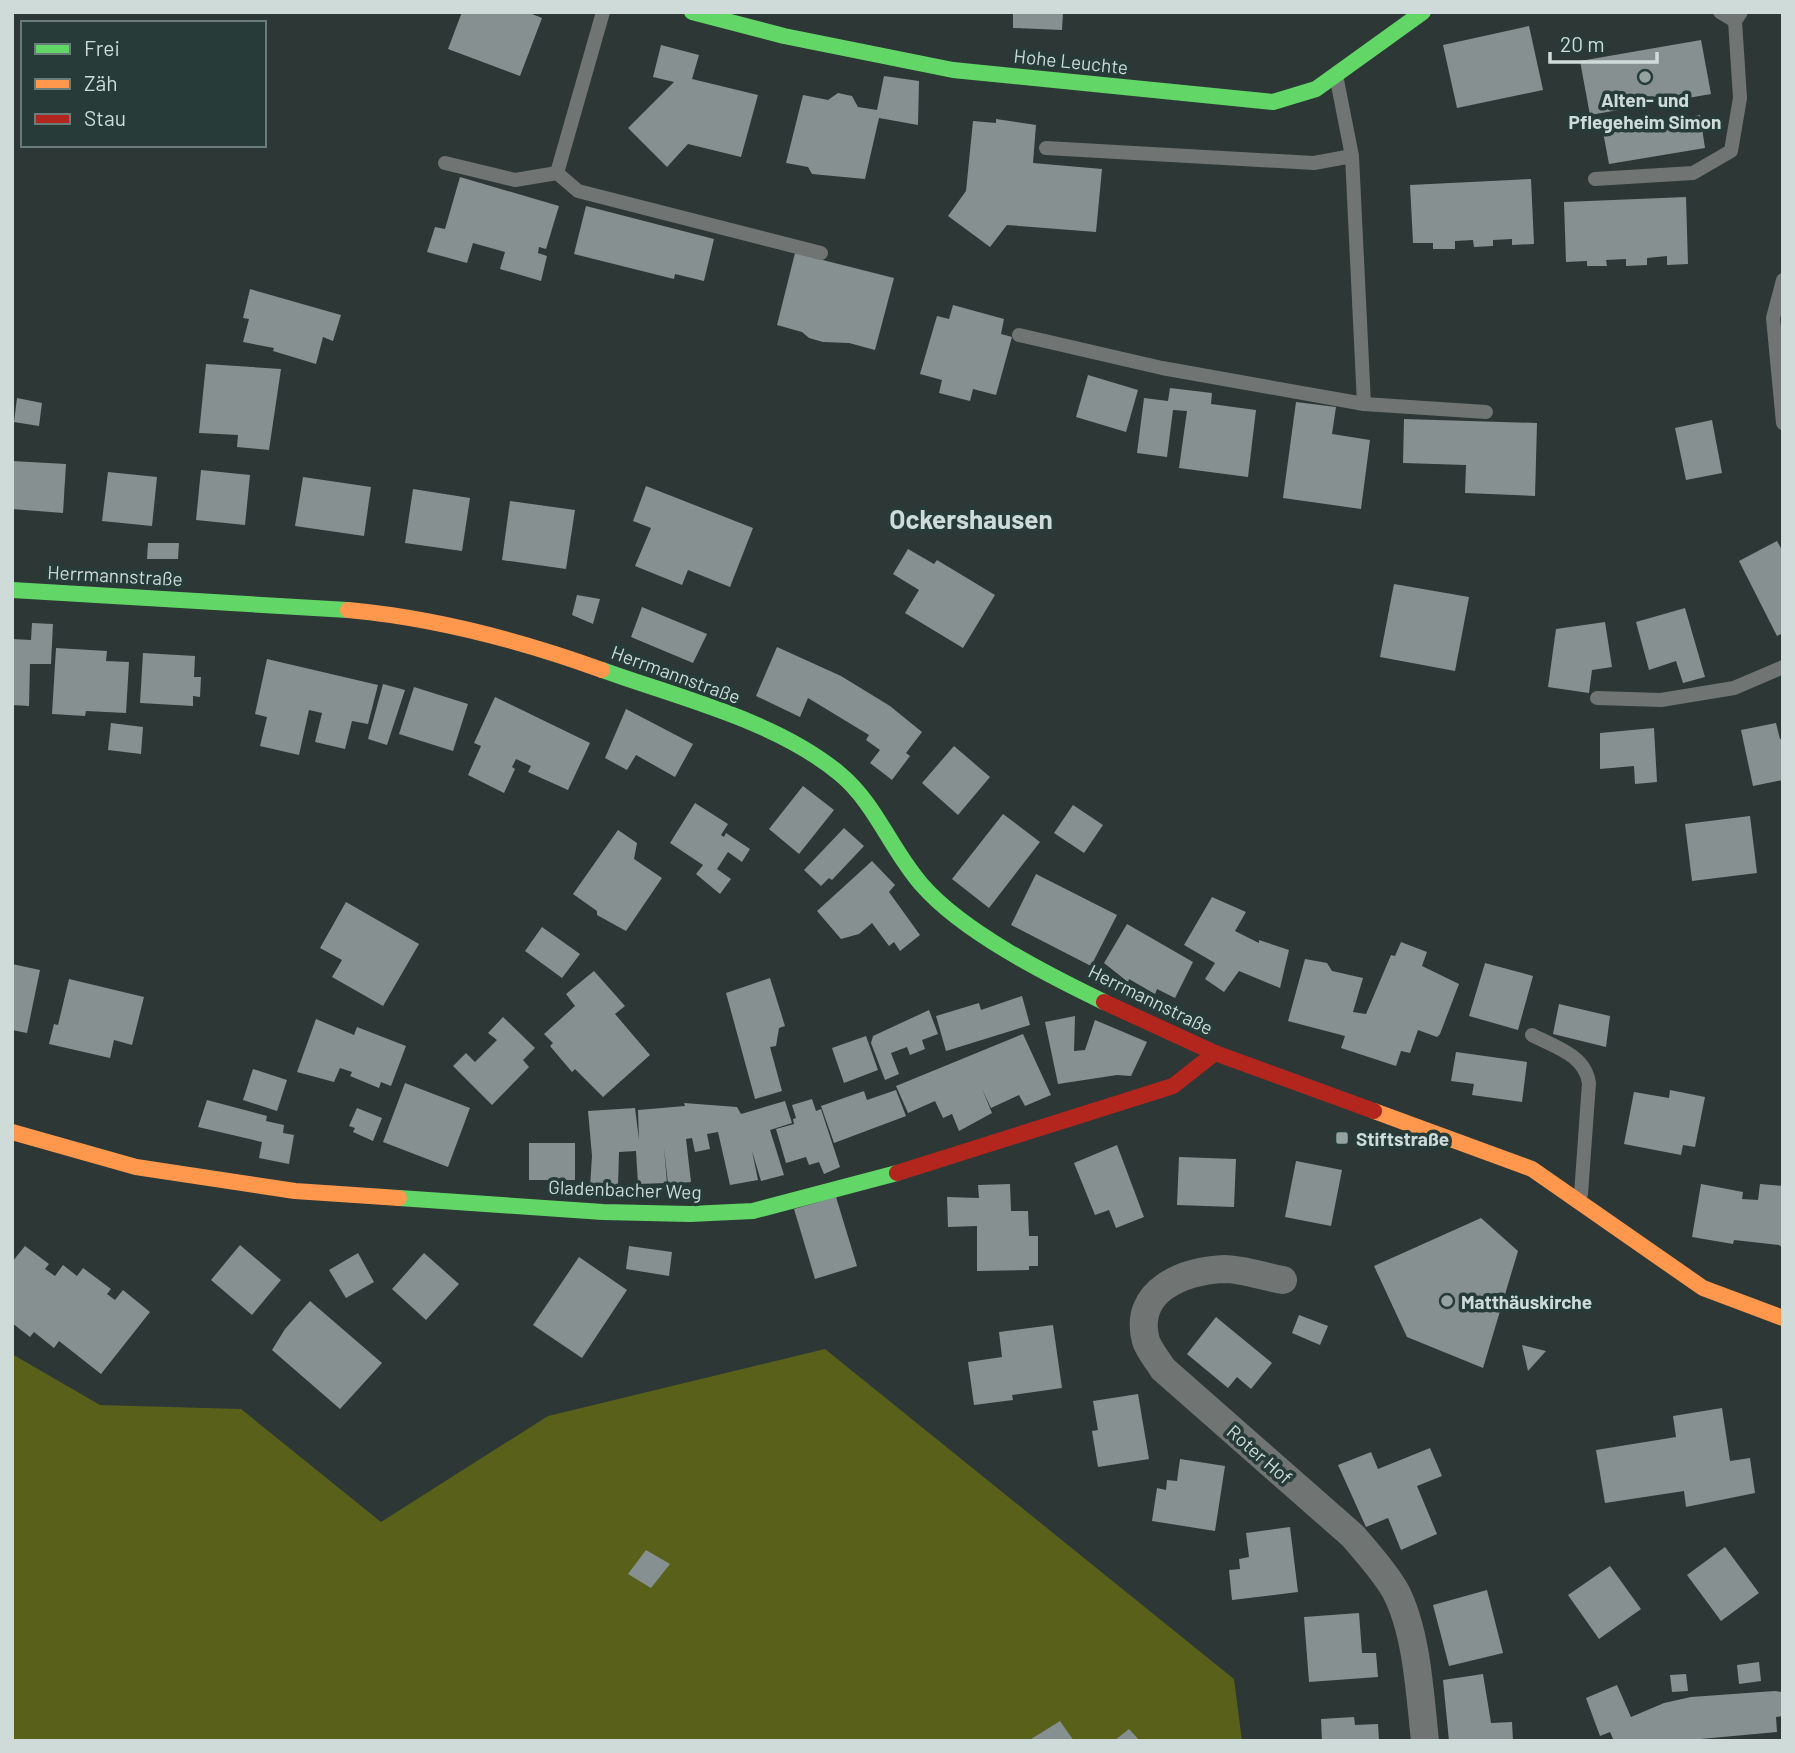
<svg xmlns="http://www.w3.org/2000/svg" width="1795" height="1753" font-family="Barlow,sans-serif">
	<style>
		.green { fill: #586019 }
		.building { fill: #879091 }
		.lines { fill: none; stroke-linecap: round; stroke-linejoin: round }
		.lane { stroke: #707472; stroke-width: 14 }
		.street { stroke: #707472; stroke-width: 28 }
		.fast { stroke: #63d668; stroke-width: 16 }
		.slow { stroke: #ff974d; stroke-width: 16 }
		.jam { stroke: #b3261e; stroke-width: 16 }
		.poi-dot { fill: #95a29f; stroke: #273c39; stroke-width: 2.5 }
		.labels { text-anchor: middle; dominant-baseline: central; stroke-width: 7; stroke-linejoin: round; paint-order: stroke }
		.street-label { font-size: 19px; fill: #cedbd8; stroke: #273c39 }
		.poi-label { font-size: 19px; font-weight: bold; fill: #cedbd8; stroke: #273c39; text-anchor: start }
		.district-label { font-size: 26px; font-weight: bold; fill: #cedbd8; stroke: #273c39 }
	</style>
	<rect width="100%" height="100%" fill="#2c3736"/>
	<polygon class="green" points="825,1349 1234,1679 1242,1741 12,1741 12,1354 100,1405 241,1409 381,1522 548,1416"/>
	<g class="building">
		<polygon points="462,12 527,12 542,18 520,76 448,49"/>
		<polygon points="1013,12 1063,12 1062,30 1013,28"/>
		<polygon points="1529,26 1543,90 1457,108 1443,45"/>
		<polygon points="1701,40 1711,94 1590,115 1580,61"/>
		<polygon points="661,45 699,55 692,79 758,95 741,157 688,144 667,167 628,128 674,82 653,77"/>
		<polygon points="884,76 919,81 918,125 879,118 865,179 812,174 808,167 786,163 803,95 828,100 838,93 852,96 858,107 877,110"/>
		<polygon points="1700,115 1705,148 1609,164 1603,132"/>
		<polygon points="996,119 1036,125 1033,163 1102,169 1096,232 1007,225 990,247 948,216 966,191 973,121 996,123"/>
		<polygon points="460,177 559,206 546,249 539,247 538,253 547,256 541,281 500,269 505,252 473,243 467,263 427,252 435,227 445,229"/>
		<polygon points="1531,179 1534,244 1512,245 1512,239 1493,240 1493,246 1474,247 1473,240 1455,241 1455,249 1433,249 1433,243 1413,243 1410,185"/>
		<polygon points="1686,197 1688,264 1667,265 1667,256 1647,258 1647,265 1626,266 1626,259 1606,260 1607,266 1587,266 1587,261 1566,262 1564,202"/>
		<polygon points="586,206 714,239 704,281 675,274 674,279 574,254"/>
		<polygon points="795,253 894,278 875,350 849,343 823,342 809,338 802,332 777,325"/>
		<polygon points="250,289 341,315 333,341 323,337 316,364 273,351 274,348 243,342 249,319 243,318"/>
		<polygon points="953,305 1004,319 1001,334 1012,337 996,395 973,389 970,401 939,393 942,380 920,374 937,316 949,319"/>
		<polygon points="206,364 281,369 269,450 237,447 238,435 199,433"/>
		<polygon points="1088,375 1138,390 1126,432 1076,417"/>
		<polygon points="1170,388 1212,393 1211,404 1256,410 1248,477 1179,468 1187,411 1173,410 1167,457 1137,453 1144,398 1168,401"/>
		<polygon points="17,398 42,403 39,426 14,422"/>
		<polygon points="1296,402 1336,407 1332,434 1370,440 1361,509 1283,498"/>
		<polygon points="1404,419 1537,423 1535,496 1465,493 1466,465 1403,463"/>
		<polygon points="1712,420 1722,473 1686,480 1675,428"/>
		<polygon points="12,461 66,464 63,513 12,509"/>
		<polygon points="201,470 250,475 245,525 196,520"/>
		<polygon points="108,472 157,477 152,526 102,521"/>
		<polygon points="303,477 371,487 364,536 295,526"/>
		<polygon points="646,486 753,528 730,587 688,570 682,585 635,566 651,528 633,521"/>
		<polygon points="413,489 470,498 462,551 405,543"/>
		<polygon points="510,501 575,510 566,569 502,560"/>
		<polygon points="1777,541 1783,552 1783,633 1777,636 1739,561"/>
		<polygon points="148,543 179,543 178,559 147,559"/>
		<polygon points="908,549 934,564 937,560 995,595 963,648 905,613 919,590 893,574"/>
		<polygon points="1394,584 1469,597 1455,671 1380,657"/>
		<polygon points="577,595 600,599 593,624 572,615"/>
		<polygon points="642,607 707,634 693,663 631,637"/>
		<polygon points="1685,608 1705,677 1683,683 1676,661 1649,670 1636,622"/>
		<polygon points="1605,622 1612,667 1592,670 1589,693 1548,687 1556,629"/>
		<polygon points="32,623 53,624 51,664 30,664 29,706 12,705 12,639 31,640"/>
		<polygon points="777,647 841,676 890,706 922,732 906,753 910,756 892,780 870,763 880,750 866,740 869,735 808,698 800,717 756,696"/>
		<polygon points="56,648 107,651 106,661 129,662 126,713 86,711 85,716 52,714"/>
		<polygon points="143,653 195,656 194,677 201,677 200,697 193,696 193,706 140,703"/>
		<polygon points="267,659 378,685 368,724 352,721 345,749 315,742 322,713 309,710 299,755 260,746 267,717 255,714"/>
		<polygon points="383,684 405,690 387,745 368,739"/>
		<polygon points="414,687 468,704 453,751 399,734"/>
		<polygon points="495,697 590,743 568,790 528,772 531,766 516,759 512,767 515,769 504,793 468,775 481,746 474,743"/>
		<polygon points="626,709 693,744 675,777 636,755 627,770 605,758"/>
		<polygon points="111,723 143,727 141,754 108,750"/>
		<polygon points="1776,723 1780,739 1783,739 1783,780 1753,786 1741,730"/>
		<polygon points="1654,728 1657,782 1635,784 1634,766 1600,769 1600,733"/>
		<polygon points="954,746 990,777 958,815 922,783"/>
		<polygon points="803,786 834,810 799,854 769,829"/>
		<polygon points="695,803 728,824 721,835 724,837 726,833 750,849 742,862 728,852 717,869 731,879 720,894 696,874 703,865 670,843"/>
		<polygon points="1073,805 1103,825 1084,853 1054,833"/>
		<polygon points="1003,814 1040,842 989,908 952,879"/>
		<polygon points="1750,816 1757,873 1692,881 1685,824"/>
		<polygon points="844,828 864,846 832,880 829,878 821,886 804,870"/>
		<polygon points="618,830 637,843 634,859 662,878 626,931 597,915 597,911 573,894"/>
		<polygon points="872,861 895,885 889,892 920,935 900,951 894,942 889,946 872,923 859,934 841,939 817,911"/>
		<polygon points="1036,874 1117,915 1091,966 1011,925"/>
		<polygon points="1212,897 1246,912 1235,931 1259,943 1259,940 1289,950 1280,988 1239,971 1224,992 1205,979 1215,963 1184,945"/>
		<polygon points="346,902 419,944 383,1006 332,977 342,960 320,948"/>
		<polygon points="1127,924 1193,962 1175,998 1157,989 1155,994 1129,979 1128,982 1104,963"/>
		<polygon points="542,927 580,954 562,978 525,951"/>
		<polygon points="1401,942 1427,952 1422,966 1459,984 1440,1034 1437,1037 1418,1030 1410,1053 1401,1051 1396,1066 1341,1048 1345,1036 1288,1021 1305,959 1327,963 1332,971 1363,978 1353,1012 1366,1014 1391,955 1395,956"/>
		<polygon points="1485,963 1533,976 1518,1030 1469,1016"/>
		<polygon points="12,964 40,970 27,1033 12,1030"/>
		<polygon points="594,971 625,1006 615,1014 650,1055 603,1097 575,1069 572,1072 550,1046 553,1043 544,1034 575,1006 566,994"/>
		<polygon points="770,978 785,1026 779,1028 776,1046 770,1047 782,1091 755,1099 726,993"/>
		<polygon points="69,979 144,997 132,1045 114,1040 110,1058 49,1044 54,1024 58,1025"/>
		<polygon points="1022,996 1030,1025 946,1051 936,1016 979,1003 981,1010"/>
		<polygon points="1559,1004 1610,1016 1606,1047 1553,1034"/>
		<polygon points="929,1010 938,1034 922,1040 925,1049 910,1055 907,1047 891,1053 899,1074 885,1080 871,1043 873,1036"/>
		<polygon points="1075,1016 1074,1051 1085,1050 1095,1020 1147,1042 1131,1076 1117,1075 1058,1084 1045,1022"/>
		<polygon points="503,1017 535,1048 523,1060 529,1067 492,1105 453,1066 466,1053 475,1062 497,1040 488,1033"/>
		<polygon points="316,1019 354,1035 357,1027 406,1046 391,1086 381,1082 379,1088 350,1076 352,1072 340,1068 334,1082 297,1072"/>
		<polygon points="1023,1034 1051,1095 1025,1106 1019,1095 991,1108 982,1089 992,1113 959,1131 952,1114 943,1118 935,1101 908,1113 896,1086"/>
		<polygon points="866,1036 878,1070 844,1083 832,1048"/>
		<polygon points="1456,1052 1527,1062 1522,1102 1472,1095 1474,1084 1451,1081"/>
		<polygon points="253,1069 287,1080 277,1111 243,1100"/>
		<polygon points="405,1083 470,1108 448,1167 383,1142"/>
		<polygon points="896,1090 906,1116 834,1143 821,1106 864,1091 867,1100"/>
		<polygon points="1670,1090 1705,1097 1695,1147 1683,1145 1681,1155 1624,1144 1634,1092 1669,1098"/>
		<polygon points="812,1099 816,1111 821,1109 840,1167 824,1174 819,1162 809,1165 806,1157 786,1163 776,1129 794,1124 793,1119 796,1118 792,1105"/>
		<polygon points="207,1100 267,1116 266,1121 284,1125 283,1133 294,1135 289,1164 259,1158 262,1142 198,1127"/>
		<polygon points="785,1101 792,1123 770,1130 784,1175 761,1181 752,1151 758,1180 730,1185 718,1132 707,1134 710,1149 695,1152 692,1138 686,1139 691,1182 668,1184 664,1147 667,1183 638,1184 636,1151 619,1152 618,1187 590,1187 592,1156 588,1111 635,1108 639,1140 638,1110 685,1106 684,1103 737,1107 741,1114"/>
		<polygon points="357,1108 382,1118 373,1141 353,1132 355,1128 349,1126"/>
		<rect x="529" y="1143" width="46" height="37"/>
		<polygon points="1117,1145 1144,1217 1116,1228 1109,1210 1095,1215 1074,1163"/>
		<polygon points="1179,1157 1236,1159 1234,1207 1177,1205"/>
		<polygon points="1296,1161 1342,1170 1331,1226 1285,1217"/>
		<polygon points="1010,1184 1011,1211 1028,1211 1029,1236 1038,1236 1038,1266 1029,1266 1029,1270 977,1271 977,1226 948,1227 947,1197 979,1198 978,1185"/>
		<polygon points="1701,1184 1743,1192 1742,1199 1758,1200 1760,1184 1783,1186 1783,1248 1779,1245 1734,1240 1733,1244 1692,1237"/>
		<polygon points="836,1197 857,1266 815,1279 794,1209"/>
		<polygon points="1481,1218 1518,1251 1483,1368 1407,1337 1374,1266"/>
		<polygon points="240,1245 281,1280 252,1315 211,1280"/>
		<polygon points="25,1246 49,1264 45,1269 55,1276 63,1265 77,1276 83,1268 111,1289 107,1294 115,1300 123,1290 150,1312 101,1374 59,1341 54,1348 34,1332 30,1337 12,1323 12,1262"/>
		<polygon points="629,1246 672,1252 669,1276 626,1269"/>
		<polygon points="358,1253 374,1282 346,1298 329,1270"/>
		<polygon points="424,1253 459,1284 426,1320 392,1289"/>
		<polygon points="579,1257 627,1290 582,1358 533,1325"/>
		<polygon points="310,1301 382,1363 340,1409 272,1350 285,1329"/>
		<polygon points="1299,1315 1328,1326 1320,1345 1292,1333"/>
		<polygon points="1216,1317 1272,1363 1251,1389 1237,1377 1228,1388 1187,1354"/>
		<polygon points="1053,1325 1062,1388 1012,1395 1013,1400 974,1405 968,1362 1002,1357 999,1332"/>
		<polygon points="1522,1345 1546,1351 1528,1371"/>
		<polygon points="1138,1394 1149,1459 1098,1467 1092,1431 1098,1430 1093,1401"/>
		<polygon points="1722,1408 1730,1461 1750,1458 1755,1493 1686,1507 1684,1491 1605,1503 1596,1450 1676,1437 1673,1416"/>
		<polygon points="1430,1448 1442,1476 1417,1486 1437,1534 1401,1550 1388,1518 1366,1527 1338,1465 1371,1452 1378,1469"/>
		<polygon points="1180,1459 1225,1466 1215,1531 1152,1521 1157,1488 1166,1490 1167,1480 1177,1481"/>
		<polygon points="1290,1527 1298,1592 1232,1600 1229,1570 1240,1569 1239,1559 1249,1557 1246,1533"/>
		<polygon points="1725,1547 1759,1593 1721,1621 1687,1575"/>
		<polygon points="646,1550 670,1564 651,1588 628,1574"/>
		<polygon points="1610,1566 1641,1609 1599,1639 1568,1595"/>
		<polygon points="1487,1590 1503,1653 1449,1666 1433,1605"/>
		<polygon points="1359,1613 1362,1653 1376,1653 1378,1677 1309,1682 1304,1617"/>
		<polygon points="1759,1662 1761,1681 1739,1684 1737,1665"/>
		<polygon points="1483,1674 1491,1723 1512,1722 1513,1741 1449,1741 1443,1680"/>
		<polygon points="1686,1674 1688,1691 1672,1692 1670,1675"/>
		<polygon points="1617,1685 1631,1717 1664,1703 1691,1697 1775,1691 1783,1692 1783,1716 1776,1717 1777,1732 1679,1741 1614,1741 1610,1732 1600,1736 1586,1698"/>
		<polygon points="1354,1717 1355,1725 1378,1724 1379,1741 1322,1741 1321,1719"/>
		<polygon points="1060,1721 1074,1741 1028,1741"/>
		<polygon points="1129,1729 1140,1741 1114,1741"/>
	</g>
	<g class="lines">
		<g class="lane">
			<polyline points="603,12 557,173 578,191 821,253"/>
			<polyline points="1720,12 1735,21"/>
			<polyline points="1046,148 1314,163 1352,156"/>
			<polyline points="445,163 515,180 557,173"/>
			<polyline points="1595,179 1693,173 1731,151 1740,98 1735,21 1741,12"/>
			<polyline points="1783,280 1773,318 1783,423"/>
			<polyline points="1019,335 1162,368 1364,404 1352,156 1337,80"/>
			<polyline points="1364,404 1486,412"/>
			<polyline points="1597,698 1661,700 1734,688 1783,667"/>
			<path d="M1532 1035C1555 1047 1585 1055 1589 1083L1581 1194"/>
		</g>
		<path class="street" d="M1283 1280C1264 1277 1243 1269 1224 1269 1184 1271 1132 1290 1146 1341 1149 1350 1158 1361 1163 1369L1353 1536C1368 1554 1385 1572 1396 1592 1417 1633 1420 1695 1425 1741"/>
		<g class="fast">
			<polyline points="692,12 784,36 953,70 1273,102 1316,89 1423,12"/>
			<polyline points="12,590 348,610"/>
			<path d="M602 670C680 698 777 721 840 774 876 804 891 850 922 885 963 932 1048 975 1104 1002"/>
			<polyline points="399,1198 603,1212 690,1214 753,1211 897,1173"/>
		</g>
		<g class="slow">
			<path d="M348 610C436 618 519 640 602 670"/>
			<polyline points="1374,1111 1532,1169 1703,1288 1783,1318"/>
			<polyline points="12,1132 136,1167 295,1191 399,1198"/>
		</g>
		<g class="jam">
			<polyline points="1104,1002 1215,1053 1374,1111"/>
			<polyline points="897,1173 1173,1086 1215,1053"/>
		</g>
	</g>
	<g class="poi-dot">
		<circle cx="1645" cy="77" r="7"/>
		<rect x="1335" y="1131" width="14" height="14" rx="3.5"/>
		<circle cx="1447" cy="1301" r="7"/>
	</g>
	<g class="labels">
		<g class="street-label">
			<text transform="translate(1071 61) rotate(6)">Hohe Leuchte</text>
			<text transform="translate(115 575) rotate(3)">Herrmannstraße</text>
			<text transform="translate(676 674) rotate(20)">Herrmannstraße</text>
			<text transform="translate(1151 999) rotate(26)">Herrmannstraße</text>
			<text transform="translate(625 1189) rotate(2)">Gladenbacher Weg</text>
			<text transform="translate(1260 1454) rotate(41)">Roter Hof</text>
		</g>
		<g class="poi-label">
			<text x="1645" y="99" text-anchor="middle">Alten- und<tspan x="1645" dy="22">Pflegeheim Simon</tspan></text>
			<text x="1356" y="1138">Stiftstraße</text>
			<text x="1461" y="1301">Matthäuskirche</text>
		</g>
		<g class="district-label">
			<text x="971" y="518">Ockershausen</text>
		</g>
	</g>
	<rect width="1795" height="1753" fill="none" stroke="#cedbd8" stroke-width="28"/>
	<rect x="21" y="21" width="245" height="126" fill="#273c39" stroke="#6a7c79" stroke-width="2"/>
	<rect x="35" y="44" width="35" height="10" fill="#63d668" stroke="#6a7c79" stroke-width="2"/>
	<text x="84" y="56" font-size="21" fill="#cedbd8">Frei</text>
	<rect x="35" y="79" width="35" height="10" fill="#ff974d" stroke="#6a7c79" stroke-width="2"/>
	<text x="84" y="91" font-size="21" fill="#cedbd8">Zäh</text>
	<rect x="35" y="114" width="35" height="10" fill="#b3261e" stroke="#6a7c79" stroke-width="2"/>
	<text x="84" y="126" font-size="21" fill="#cedbd8">Stau</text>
	<path d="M1550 52v10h107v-10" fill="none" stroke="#cedbd8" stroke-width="3.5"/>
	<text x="1560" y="52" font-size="21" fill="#cedbd8" stroke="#273c39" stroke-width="5" paint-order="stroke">20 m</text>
</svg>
